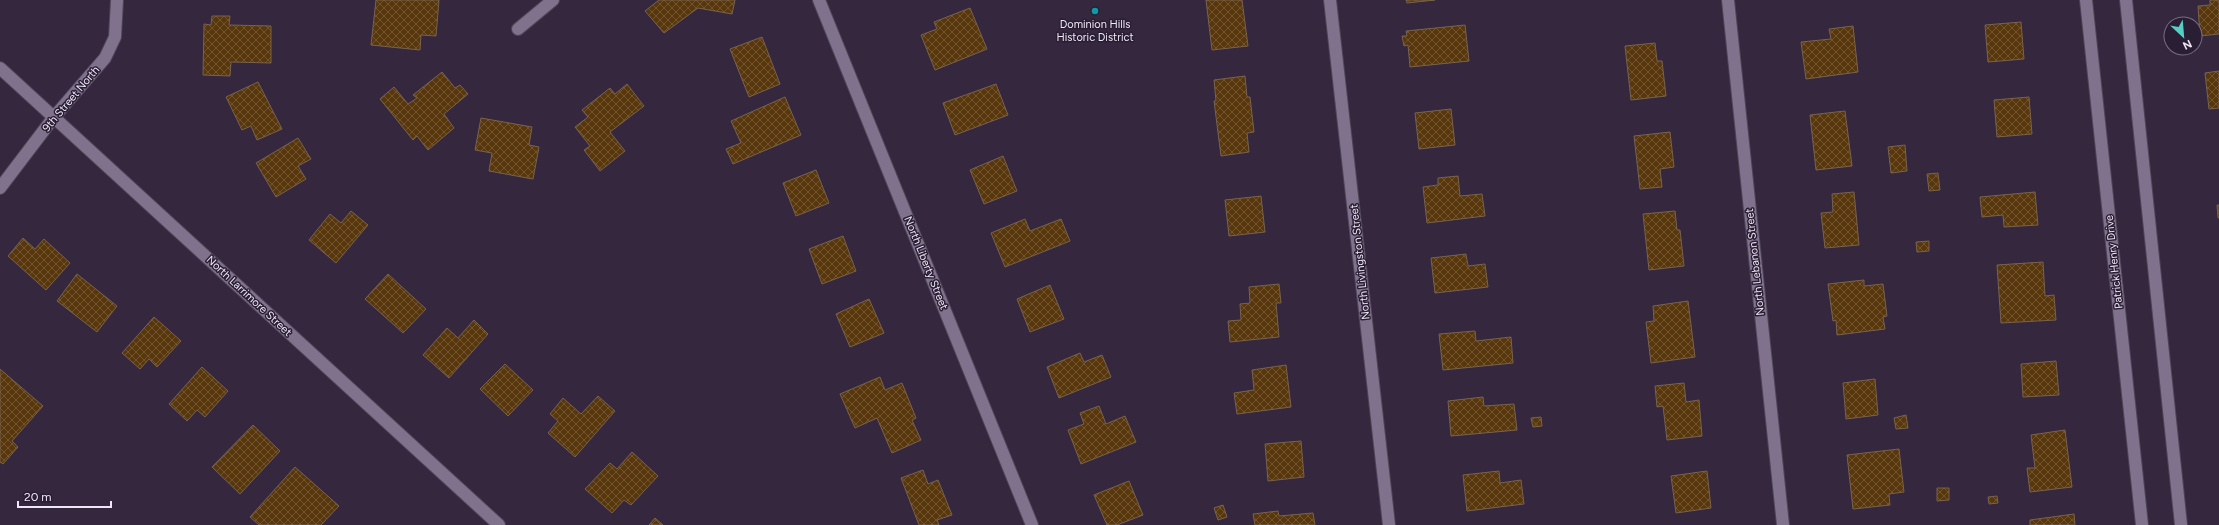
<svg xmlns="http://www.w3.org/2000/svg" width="2219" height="525" font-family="Figtree,sans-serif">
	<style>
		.building { fill: url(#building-cross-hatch); stroke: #79634d }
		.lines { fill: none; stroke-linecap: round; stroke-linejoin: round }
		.minor-casing { stroke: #4e4457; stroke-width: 14 }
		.tertiary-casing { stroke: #4e4457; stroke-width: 14 }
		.minor { stroke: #80728d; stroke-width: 12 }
		.tertiary { stroke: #80728d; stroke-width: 12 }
		.culture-dot { fill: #0f9aa8; stroke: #2a1e34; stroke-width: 1.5 }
		.labels { text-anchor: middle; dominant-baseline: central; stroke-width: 3; stroke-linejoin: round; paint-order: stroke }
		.poi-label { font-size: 11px; fill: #eee7f6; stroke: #2a1e34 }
		.street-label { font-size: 11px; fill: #eee7f6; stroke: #2a1e34 }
	</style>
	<defs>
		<pattern id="building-cross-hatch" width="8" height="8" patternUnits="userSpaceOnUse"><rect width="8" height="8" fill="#59370c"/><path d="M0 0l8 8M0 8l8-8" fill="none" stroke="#715430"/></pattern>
	</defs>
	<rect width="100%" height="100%" fill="#34273e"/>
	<g class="building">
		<polygon points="376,0 439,0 436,36 421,35 420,50 371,45"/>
		<polygon points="659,0 735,0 732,14 698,8 664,33 645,11"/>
		<polygon points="1206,0 1242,0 1248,46 1212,50"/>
		<polygon points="1406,0 1435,0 1407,3"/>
		<polygon points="2210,0 2219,0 2219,34 2200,36 2198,6 2210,5"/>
		<polygon points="970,8 987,49 935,70 921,35 937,29 934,22"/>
		<polygon points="212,16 230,16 229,25 271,26 271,63 231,62 230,76 203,75 204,24 211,25"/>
		<polygon points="2021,22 2024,59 1988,62 1985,25"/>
		<polygon points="1465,25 1469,61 1410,67 1408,45 1404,46 1402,36 1407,36 1406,31"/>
		<polygon points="1853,26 1858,72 1806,79 1801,42 1831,39 1829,29"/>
		<polygon points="762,37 780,84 749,97 730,49"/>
		<polygon points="1655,43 1657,61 1662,61 1666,96 1631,100 1625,46"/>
		<polygon points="2219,71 2219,108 2209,109 2205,73"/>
		<polygon points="442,72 455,88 460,85 468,94 444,114 454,128 428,150 417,136 413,140 380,99 394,87 408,104 417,98 413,95"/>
		<polygon points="1245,76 1247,97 1250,97 1254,132 1247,133 1249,152 1221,156 1214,101 1216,101 1214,80"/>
		<polygon points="258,82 282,129 257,140 251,126 242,130 226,97"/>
		<polygon points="627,84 644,106 610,132 625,151 600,171 584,150 590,146 575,127 588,117 582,110 610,88 615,94"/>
		<polygon points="996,84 1008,115 955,135 943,103"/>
		<polygon points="785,97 801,135 733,164 726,149 741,143 731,121"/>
		<polygon points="2029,97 2032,134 1997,137 1994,100"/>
		<polygon points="1451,109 1455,145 1419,149 1415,113"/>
		<polygon points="1845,111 1852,166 1816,170 1810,115"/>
		<polygon points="481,118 532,127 529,145 539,147 533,179 489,171 492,153 475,150"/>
		<polygon points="1670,132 1674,167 1660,169 1662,187 1640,189 1634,136"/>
		<polygon points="298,138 311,159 298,166 306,179 276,197 256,163"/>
		<polygon points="1905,145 1907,171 1891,173 1888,147"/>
		<polygon points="1003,156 1017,191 984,204 970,170"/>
		<polygon points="816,170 829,203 796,216 783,183"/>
		<polygon points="1938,173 1940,190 1929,191 1927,174"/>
		<polygon points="1458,176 1460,196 1482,194 1485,216 1427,223 1423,187 1438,185 1438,178"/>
		<polygon points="1854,192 1859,245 1825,248 1821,213 1833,212 1832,194"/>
		<polygon points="2035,192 2038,225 2004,227 2003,215 1982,217 1980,197"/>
		<polygon points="1261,196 1265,232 1229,236 1225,200"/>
		<polygon points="2217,205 2219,205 2219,218 2218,218"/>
		<polygon points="351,211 368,225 336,263 309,240 330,214 341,223"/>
		<polygon points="1675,211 1677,230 1680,230 1684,266 1649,270 1643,214"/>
		<polygon points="1025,219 1030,231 1061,219 1070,241 1005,267 991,233"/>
		<polygon points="843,236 856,271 822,284 809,249"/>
		<polygon points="23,238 35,249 44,239 70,263 46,290 8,256"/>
		<polygon points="1929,241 1929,251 1917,252 1916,242"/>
		<polygon points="1466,254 1468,266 1485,264 1488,287 1435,293 1431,258"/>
		<polygon points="2043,262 2045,296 2054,295 2056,320 2001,323 1997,265"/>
		<polygon points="77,274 117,306 97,332 57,301"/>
		<polygon points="388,274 426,309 403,333 365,299"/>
		<polygon points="1864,280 1864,286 1883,284 1887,316 1883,317 1885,329 1837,335 1836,320 1833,321 1828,284"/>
		<polygon points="1279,284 1281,303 1276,303 1279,337 1230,342 1228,321 1241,320 1240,304 1250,303 1249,287"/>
		<polygon points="1050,285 1064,319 1030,332 1017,299"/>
		<polygon points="869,299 884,333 850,347 836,314"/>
		<polygon points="1688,301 1695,357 1651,363 1646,322 1654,321 1653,306"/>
		<polygon points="154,317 181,341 157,367 149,359 140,369 122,353"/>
		<polygon points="474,320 488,334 449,378 423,355 447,328 458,338"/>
		<polygon points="1475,331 1476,341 1511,337 1513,363 1443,370 1439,334"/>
		<polygon points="1080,353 1084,362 1102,355 1111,377 1059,398 1047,367"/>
		<polygon points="2056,361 2059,395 2023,397 2021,364"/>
		<polygon points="505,364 533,390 508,416 480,389"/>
		<polygon points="1286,365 1291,407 1237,414 1234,393 1254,390 1252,370"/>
		<polygon points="202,367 228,391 205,417 197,410 187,421 169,404"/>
		<polygon points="0,369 43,406 12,441 18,447 3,464 0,462"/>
		<polygon points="880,377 885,390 902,383 916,418 912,420 921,440 892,453 877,418 855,428 840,394"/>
		<polygon points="1875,379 1878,415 1846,419 1843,383"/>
		<polygon points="1684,383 1686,402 1699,400 1702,436 1667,440 1663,406 1657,407 1655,386"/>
		<polygon points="598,396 615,411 575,457 548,433 558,421 550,414 563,398 581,414"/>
		<polygon points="1483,397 1484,406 1514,404 1517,430 1451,436 1448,401"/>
		<polygon points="1099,406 1106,424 1125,416 1136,442 1081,464 1068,430 1084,424 1080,413"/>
		<polygon points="1906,415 1908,428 1896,429 1894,418"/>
		<polygon points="1541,417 1542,426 1533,427 1531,418"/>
		<polygon points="253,425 280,451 240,494 212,467"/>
		<polygon points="2065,430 2072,487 2030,492 2027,468 2035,468 2031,435"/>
		<polygon points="1301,441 1304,477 1268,481 1265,444"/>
		<polygon points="1899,449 1904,492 1889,494 1890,505 1853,509 1847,455"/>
		<polygon points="632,452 658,476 631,505 624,500 612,513 585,489 610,463 617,469"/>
		<polygon points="295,467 339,506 321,525 259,525 250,517"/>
		<polygon points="923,470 928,484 938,480 952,515 937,520 939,525 919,525 901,478"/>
		<polygon points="1499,471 1500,483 1521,480 1524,504 1467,511 1463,475"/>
		<polygon points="1707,471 1711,508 1676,513 1671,476"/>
		<polygon points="1129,481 1143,515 1117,525 1107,525 1094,495"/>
		<polygon points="1937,488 1949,488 1949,500 1937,501"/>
		<polygon points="1997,496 1998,503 1989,504 1988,497"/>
		<polygon points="1223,505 1227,517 1218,520 1214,508"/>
		<polygon points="1278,511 1279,516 1313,513 1315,525 1255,525 1253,514"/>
		<polygon points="2074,514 2075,525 2030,525 2030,520"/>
		<polygon points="655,518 663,525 649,525"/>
	</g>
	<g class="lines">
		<defs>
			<g id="minor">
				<polyline points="819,0 1032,525"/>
				<polyline points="1330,0 1389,525"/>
				<polyline points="1728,0 1783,525"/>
				<polyline points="518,29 553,0"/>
				<polyline points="0,68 499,525"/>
				<polyline points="0,188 54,117 105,58 115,37 117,0"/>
			</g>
			<g id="tertiary">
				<polyline points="2086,0 2142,525"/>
				<polyline points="2126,0 2181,525"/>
			</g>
		</defs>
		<use href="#minor" class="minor-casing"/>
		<use href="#tertiary" class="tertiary-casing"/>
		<use href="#minor" class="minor"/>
		<use href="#tertiary" class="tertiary"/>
	</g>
	<circle class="culture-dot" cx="1095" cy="11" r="4"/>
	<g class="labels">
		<g class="poi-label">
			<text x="1095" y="24">Dominion Hills<tspan x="1095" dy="13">Historic District</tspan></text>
		</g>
		<g class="street-label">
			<text transform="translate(71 99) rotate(-50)">9th Street North</text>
			<text transform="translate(1360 262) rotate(-96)">North Livingston Street</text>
			<text transform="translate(1755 262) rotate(-96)">North Lebanon Street</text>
			<text transform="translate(2114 262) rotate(-96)">Patrick Henry Drive</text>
			<text transform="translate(926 263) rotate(68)">North Liberty Street</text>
			<text transform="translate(249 296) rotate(43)">North Larrimore Street</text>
		</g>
	</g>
	<g transform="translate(2183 36) rotate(154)"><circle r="19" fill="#2a1e34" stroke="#786e82"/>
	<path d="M0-3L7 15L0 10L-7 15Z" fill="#56cec3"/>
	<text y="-6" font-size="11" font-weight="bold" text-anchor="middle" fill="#eee7f6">N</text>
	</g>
	<path d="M18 501v6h93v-6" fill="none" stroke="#eee7f6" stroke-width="2"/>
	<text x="24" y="501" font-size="12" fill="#eee7f6" stroke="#2a1e34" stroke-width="3" paint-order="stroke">20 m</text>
</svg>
